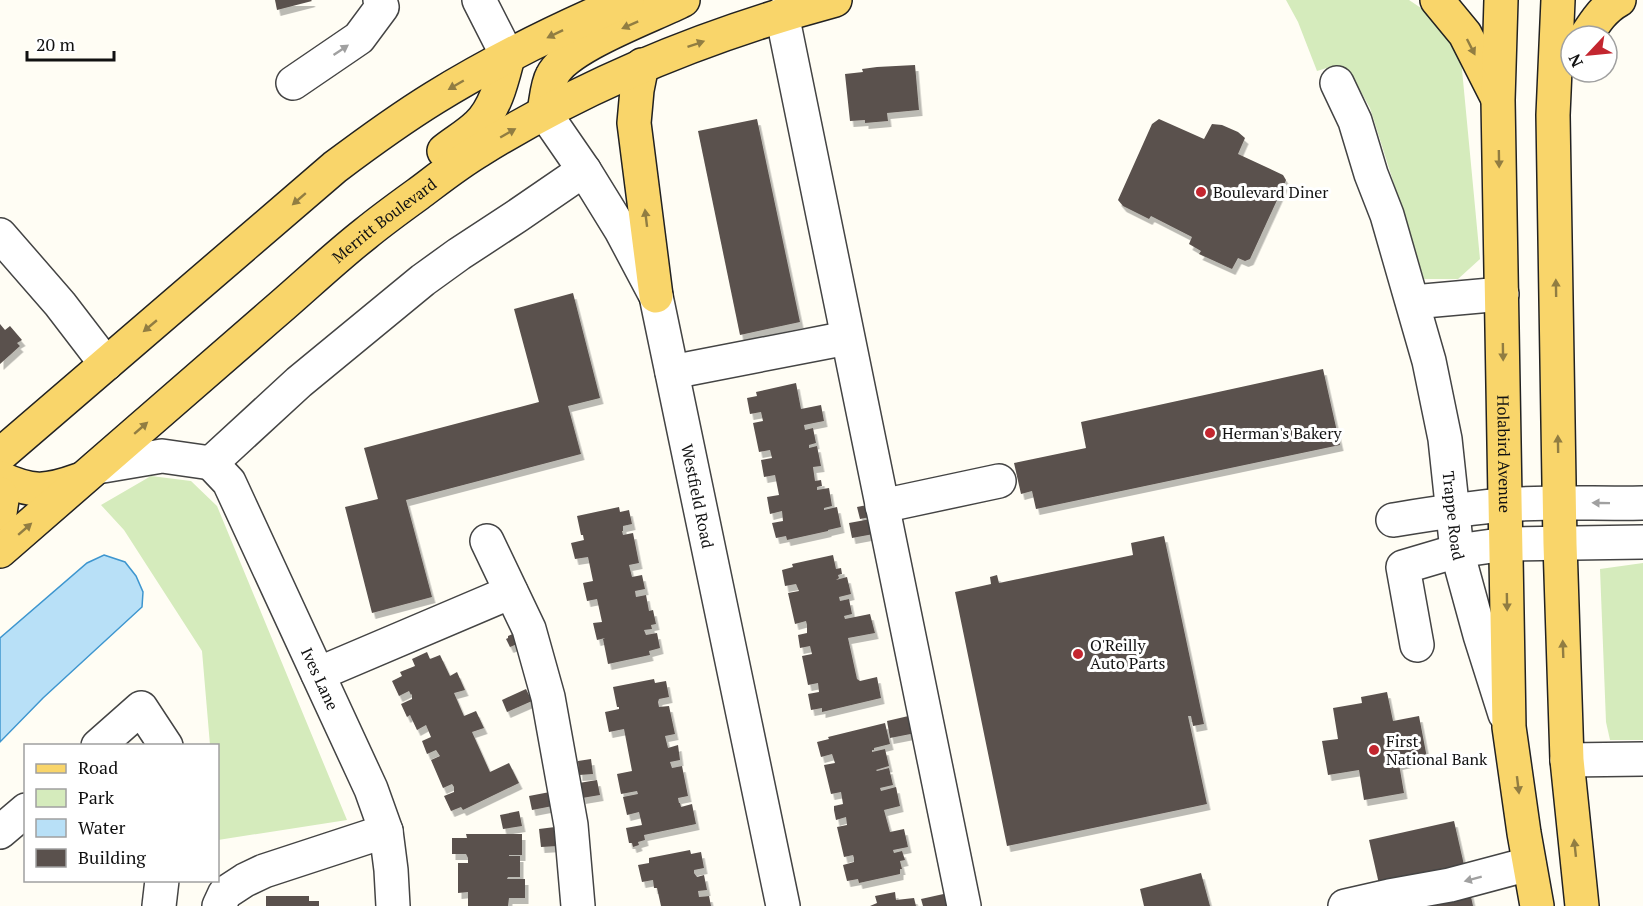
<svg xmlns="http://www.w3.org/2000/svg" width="1643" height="906" font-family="'PT Serif',serif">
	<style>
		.green { fill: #d5ebbc }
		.water { fill: #b8e0f7; stroke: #3e96cf; stroke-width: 1.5 }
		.building { fill: #5a514d; filter: url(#shadow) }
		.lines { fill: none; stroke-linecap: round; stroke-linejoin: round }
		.minor-casing { stroke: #444; stroke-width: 36 }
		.major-casing { stroke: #222; stroke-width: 36 }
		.minor { stroke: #fff; stroke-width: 33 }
		.major { stroke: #f9d56a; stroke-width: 33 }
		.oneway { fill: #917d42 }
		.oneway2 { fill: #a0a0a0 }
		.poi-dot { fill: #c3262f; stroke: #fff; stroke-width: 2 }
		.labels { text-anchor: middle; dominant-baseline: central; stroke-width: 6; stroke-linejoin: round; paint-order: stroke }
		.poi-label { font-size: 16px; fill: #111; stroke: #fff; text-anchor: start }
		.street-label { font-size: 16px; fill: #111; stroke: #fff }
	</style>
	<defs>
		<filter id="shadow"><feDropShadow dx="3.5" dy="6" stdDeviation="0" flood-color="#0004"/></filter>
	</defs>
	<rect width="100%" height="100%" fill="#fffdf4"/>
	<g class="green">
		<polygon points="1286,0 1409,0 1427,12 1451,34 1461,59 1480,259 1458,279 1424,279 1370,108 1356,83 1343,75 1332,78 1330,67 1317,71 1298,22"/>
		<polygon points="151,476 191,481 217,506 347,820 218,840 218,746 210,745 202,651 124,530 101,505"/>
		<polygon points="1643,563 1643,740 1610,740 1606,722 1600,569"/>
	</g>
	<polygon class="water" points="104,555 125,562 136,576 143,592 142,607 43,698 0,742 0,638 87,563"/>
	<g class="building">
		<polygon points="275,0 311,0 312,1 277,10"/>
		<polygon points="915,65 919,110 887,113 888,121 865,123 865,120 850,121 845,74 863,72 862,69 877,67"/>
		<polygon points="757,119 800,322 740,335 698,131"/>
		<polygon points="1159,119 1204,139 1212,124 1222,125 1238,132 1245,138 1238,154 1283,175 1286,180 1284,185 1250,259 1245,261 1238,258 1232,269 1199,254 1201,251 1189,244 1192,237 1151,216 1149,219 1123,206 1118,200 1152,124"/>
		<polygon points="573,293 600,398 568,406 581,454 406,500 432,597 372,613 345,507 378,499 364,448 539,402 514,309"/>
		<polygon points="0,324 5,330 10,326 22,340 17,343 20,346 0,364"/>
		<polygon points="1323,369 1340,445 1036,509 1032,491 1021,494 1014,463 1086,448 1081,422"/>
		<polygon points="796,383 801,409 821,405 824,421 804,425 805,430 813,428 816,443 809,445 809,448 817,446 821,466 813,467 815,481 821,480 822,486 817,487 817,490 829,488 832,506 824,508 824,510 837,507 841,527 828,530 828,531 787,540 786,536 776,538 772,523 783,521 782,511 770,514 767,497 779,495 775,475 764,477 761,460 772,458 770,450 759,452 753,423 763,421 761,412 750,414 747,398 757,396 756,392"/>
		<polygon points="872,504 875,516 860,519 857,507"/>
		<polygon points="619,507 620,512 629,510 632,524 623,526 623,531 622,531 623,535 633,533 639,563 629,565 632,577 642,575 645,589 635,591 636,597 646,595 649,611 653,610 656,624 651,625 652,629 644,630 646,635 657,633 660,648 649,651 650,655 608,664 603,639 605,638 597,640 593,623 602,622 597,599 587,601 583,583 593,581 588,557 575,559 571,543 584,540 583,535 581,535 577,516"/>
		<polygon points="876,518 879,533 852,538 849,523"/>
		<polygon points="1164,536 1204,724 1193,726 1191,716 1188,716 1207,804 1007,846 955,592 991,584 990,577 997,575 999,583 1133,555 1131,543"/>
		<polygon points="833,555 836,569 841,568 842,574 838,575 839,578 836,580 847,577 851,594 839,597 840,601 849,599 852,614 844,616 845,619 870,614 875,633 848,638 857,679 860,681 877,677 881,698 822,712 822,708 811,710 808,694 819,692 818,683 808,685 802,656 812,654 810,646 800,648 798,635 807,633 807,625 806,621 795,624 788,593 799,591 796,584 785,586 782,570 793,567 792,564"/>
		<polygon points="522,630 527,640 510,647 506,639 508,638 508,636"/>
		<polygon points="427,652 430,659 440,655 450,676 457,672 465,690 454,693 464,716 476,711 484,728 472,732 490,772 509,763 519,783 463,810 461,807 451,811 444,796 454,792 454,787 452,784 443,788 431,760 440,756 436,750 427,754 422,741 431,737 426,725 417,730 410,715 407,717 401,704 412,699 412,694 411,695 409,691 399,696 392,681 402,676 400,672 415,666 412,659"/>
		<polygon points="654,679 655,683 666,681 669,697 659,699 658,702 659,707 669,706 675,734 665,736 668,748 678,745 680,760 670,762 672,768 682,766 688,796 678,798 679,803 680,803 681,807 692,804 696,824 644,835 645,840 638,842 639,845 633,847 632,843 629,843 626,828 642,825 639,812 627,815 623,797 638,794 637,791 621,794 617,774 632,771 624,729 609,732 605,712 619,709 619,707 617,707 613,687"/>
		<polygon points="526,689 532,701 507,712 502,700"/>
		<polygon points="1387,692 1393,721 1419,716 1427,758 1399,764 1404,793 1364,800 1359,770 1328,775 1322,741 1338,739 1333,708 1362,703 1361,697"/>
		<polygon points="917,714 921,732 890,738 887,721"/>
		<polygon points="885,723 890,744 874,748 874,750 872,750 872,752 885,749 889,766 876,770 877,771 889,768 893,785 880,788 881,791 896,787 900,806 884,810 890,832 904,829 908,847 893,850 894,853 902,851 905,860 900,861 902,869 900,869 900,874 859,883 858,879 847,881 843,865 854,862 854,858 853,855 844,857 837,827 847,825 846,817 836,820 834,810 834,806 843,804 841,792 831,794 824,765 835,763 832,754 821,757 817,742 829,739 828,737"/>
		<polygon points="591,759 593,774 579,775 578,761"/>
		<polygon points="597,780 600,795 582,798 579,783"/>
		<polygon points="555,791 558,805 532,810 529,796"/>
		<polygon points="519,811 522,826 503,829 500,815"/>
		<polygon points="1454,821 1464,865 1379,884 1369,840"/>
		<polygon points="555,827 558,846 541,847 539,829"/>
		<polygon points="466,834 522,834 522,855 509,855 509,856 520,856 520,877 508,877 507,879 525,879 525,898 509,898 508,906 468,906 468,892 458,893 458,863 468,863 468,858 466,854 452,854 452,838 467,838"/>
		<polygon points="690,850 691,854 701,852 704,868 694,870 694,873 697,877 704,875 707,890 698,891 699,897 709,896 711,906 661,906 657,888 654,888 653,880 642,882 638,865 649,863 649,858"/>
		<polygon points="1201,873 1210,906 1144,906 1140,889"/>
		<polygon points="895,892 896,900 914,898 916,906 870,906 877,903 875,896"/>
		<polygon points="1470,892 1473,906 1404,906"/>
		<polygon points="948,893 950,906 923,906 921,899"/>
		<polygon points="266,896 309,896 309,901 319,901 319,906 266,906"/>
	</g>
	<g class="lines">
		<defs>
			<g id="minor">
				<polyline points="479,0 508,57"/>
				<polyline points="782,14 964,906"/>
				<polyline points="293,83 359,38 382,7 380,0"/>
				<path id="s1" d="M1337 83 1355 121 1371 174 1387 215 1429 361 1445 439 1457 551 1480 635 1505 714"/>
				<path id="s2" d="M544 112 584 170 621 230 656 296 783 906"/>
				<polyline points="0,235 60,304 106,364"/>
				<polyline points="1413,302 1502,294"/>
				<polyline points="672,372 847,338"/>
				<path id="s3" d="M211 463 229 482 371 789 386 831 391 870 393 906"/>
				<polyline points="211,463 299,382 423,280 459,254 517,216 584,170"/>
				<polyline points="97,467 162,456 211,463"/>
				<polyline points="882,506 999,481"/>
				<path d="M1393 520C1430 514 1466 508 1504 505 1550 501 1597 504 1643 503"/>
				<polyline points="487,541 529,629 548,697 571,825 578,906"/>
				<polyline points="1417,645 1403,567 1457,551 1506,544 1643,542"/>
				<polyline points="318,674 511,592"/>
				<polyline points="98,746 141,708 166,746"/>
				<polyline points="1567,760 1643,759"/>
				<polyline points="0,832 26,810"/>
				<polyline points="159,906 162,880"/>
				<polyline points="219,906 225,893 245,880 264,871 386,831"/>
				<polyline points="1345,906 1389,896 1450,885 1529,864"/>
			</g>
			<g id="major">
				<polyline points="1437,0 1465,34 1497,97"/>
				<path id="s4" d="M1501 0 1498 100 1509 727 1524 833 1537 906"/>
				<polyline points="1558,0 1553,115 1560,544 1567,760 1582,906"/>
				<path d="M1586 36C1595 22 1604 8 1619 0"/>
				<polyline points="642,65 637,90 634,123 656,296"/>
				<path d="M544 112C546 102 547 85 552 76 566 46 652 16 683 0"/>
				<path d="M444 151C455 142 468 135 478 125 496 108 502 80 508 57"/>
				<path d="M0 455 335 167C367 143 400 119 434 98 494 61 561 28 627 0"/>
				<path d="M0 478C32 493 46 492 79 480"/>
				<polyline points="0,494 2,500 0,513"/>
				<path id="s5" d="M0 551C90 473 179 395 269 317 301 290 332 260 365 234 382 220 400 207 418 194 438 179 458 163 480 150 591 81 708 34 835 0"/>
			</g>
		</defs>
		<use href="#minor" class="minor-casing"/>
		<use href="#major" class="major-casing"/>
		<use href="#minor" class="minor"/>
		<use href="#major" class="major"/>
	</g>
	<defs><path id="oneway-solid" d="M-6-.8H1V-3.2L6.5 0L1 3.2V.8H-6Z" transform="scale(1.5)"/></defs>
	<g class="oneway">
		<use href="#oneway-solid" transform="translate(630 25) rotate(156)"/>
		<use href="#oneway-solid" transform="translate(555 34) rotate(154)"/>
		<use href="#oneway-solid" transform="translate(696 44) rotate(-19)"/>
		<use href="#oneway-solid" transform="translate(1471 47) rotate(63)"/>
		<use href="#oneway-solid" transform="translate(456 85) rotate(150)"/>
		<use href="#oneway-solid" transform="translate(508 133) rotate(-30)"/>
		<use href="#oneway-solid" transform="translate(1499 159) rotate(89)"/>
		<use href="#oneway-solid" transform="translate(299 199) rotate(139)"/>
		<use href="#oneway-solid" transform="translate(646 218) rotate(-97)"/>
		<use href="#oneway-solid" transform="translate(1556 288) rotate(-91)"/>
		<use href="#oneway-solid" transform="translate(150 326) rotate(140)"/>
		<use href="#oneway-solid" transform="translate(1503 352) rotate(89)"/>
		<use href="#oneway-solid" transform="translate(141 428) rotate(-41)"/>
		<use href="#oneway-solid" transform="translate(1558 444) rotate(-91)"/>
		<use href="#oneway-solid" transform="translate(25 529) rotate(-41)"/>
		<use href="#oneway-solid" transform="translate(1507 602) rotate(89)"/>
		<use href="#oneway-solid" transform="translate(1563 649) rotate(-92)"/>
		<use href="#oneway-solid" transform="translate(1518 785) rotate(83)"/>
		<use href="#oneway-solid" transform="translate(1575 848) rotate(-96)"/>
	</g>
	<g class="oneway2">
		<use href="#oneway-solid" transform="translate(341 50) rotate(-34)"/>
		<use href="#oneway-solid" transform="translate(1601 503) rotate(-179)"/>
		<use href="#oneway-solid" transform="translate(1473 879) rotate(165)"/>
	</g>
	<g class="poi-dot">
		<circle cx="1201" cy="192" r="6"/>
		<circle cx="1210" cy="433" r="6"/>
		<circle cx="1078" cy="654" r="6"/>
		<circle cx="1374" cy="750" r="6"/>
	</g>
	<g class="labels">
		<g class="poi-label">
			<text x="1213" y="192">Boulevard Diner</text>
			<text x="1222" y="433">Herman's Bakery</text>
			<text x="1090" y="645">O'Reilly<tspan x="1090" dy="18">Auto Parts</tspan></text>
			<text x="1386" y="741">First<tspan x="1386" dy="18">National Bank</tspan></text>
		</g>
		<g class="street-label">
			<text stroke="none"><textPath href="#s5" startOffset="507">Merritt Boulevard</textPath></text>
			<text stroke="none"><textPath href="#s4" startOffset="454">Holabird Avenue</textPath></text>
			<text stroke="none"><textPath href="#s2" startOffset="420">Westfield Road</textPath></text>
			<text stroke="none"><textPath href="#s1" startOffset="450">Trappe Road</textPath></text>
			<text stroke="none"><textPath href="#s3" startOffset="243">Ives Lane</textPath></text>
		</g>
	</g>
	<rect x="24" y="744" width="195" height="138" fill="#ffffff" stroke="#a0a0a0" stroke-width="1.5"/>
	<rect x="36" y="764" width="30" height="9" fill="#f9d56a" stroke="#a0a0a0" stroke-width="1.5"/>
	<text x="78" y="774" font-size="18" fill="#111111">Road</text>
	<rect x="36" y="789" width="30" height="18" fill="#d5ebbc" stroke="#a0a0a0" stroke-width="1.5"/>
	<text x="78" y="804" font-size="18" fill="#111111">Park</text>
	<rect x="36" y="819" width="30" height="18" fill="#b8e0f7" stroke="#a0a0a0" stroke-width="1.5"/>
	<text x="78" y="834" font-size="18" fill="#111111">Water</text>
	<rect x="36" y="849" width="30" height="18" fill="#5a514d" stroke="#a0a0a0" stroke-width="1.5"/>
	<text x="78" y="864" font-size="18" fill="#111111">Building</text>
	<g transform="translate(1589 54) rotate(244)"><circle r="28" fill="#ffffff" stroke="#a0a0a0" stroke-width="1.5"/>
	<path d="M0-4.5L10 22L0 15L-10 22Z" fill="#c3262f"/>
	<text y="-9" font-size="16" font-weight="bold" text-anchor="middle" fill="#111111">N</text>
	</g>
	<path d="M27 51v9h87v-9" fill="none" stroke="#111111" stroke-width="3"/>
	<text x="36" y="51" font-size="18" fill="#111111" stroke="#ffffff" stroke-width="4.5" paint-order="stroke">20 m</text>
</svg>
